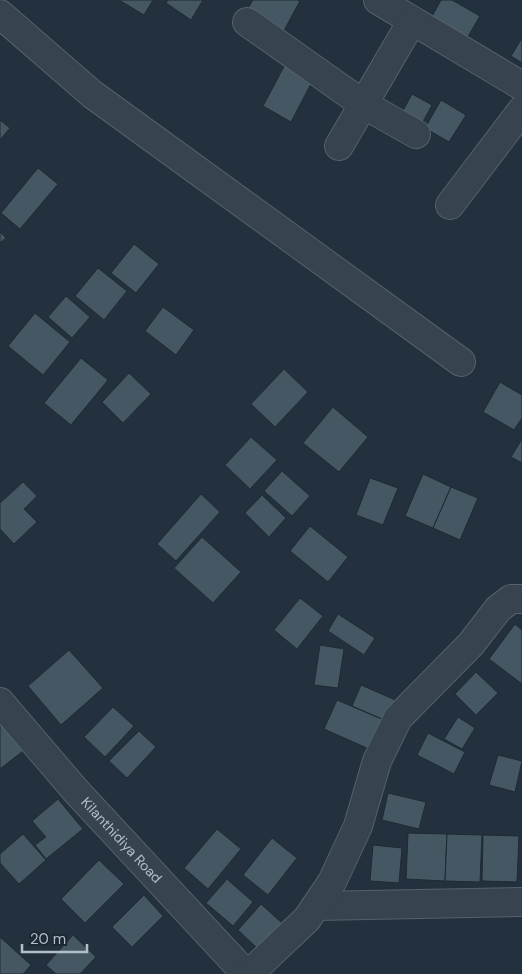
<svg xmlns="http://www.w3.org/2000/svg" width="522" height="974" font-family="'DM Sans',sans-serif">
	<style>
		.building { fill: #465764; stroke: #1e2a35 }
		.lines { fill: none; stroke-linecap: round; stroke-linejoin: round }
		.minor-casing { stroke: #55616c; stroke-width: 30 }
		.minor { stroke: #37434e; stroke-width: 28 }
		.labels { text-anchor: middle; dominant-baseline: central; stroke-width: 4.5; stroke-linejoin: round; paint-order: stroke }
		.street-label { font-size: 14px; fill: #b2bec9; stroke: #1c2833 }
	</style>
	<rect width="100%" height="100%" fill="#23313e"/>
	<g class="building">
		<polygon points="119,0 153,0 144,15"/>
		<polygon points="168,0 203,0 191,20 166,3"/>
		<polygon points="253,0 298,0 300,1 281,36 244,15"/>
		<polygon points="441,0 452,0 480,16 466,40 430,20"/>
		<polygon points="522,38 522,63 511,56"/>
		<polygon points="289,57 314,78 291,122 263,106"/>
		<polygon points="412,94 432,105 420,127 400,116"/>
		<polygon points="441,100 466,115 449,142 425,128"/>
		<polygon points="0,120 10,128 0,140"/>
		<polygon points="38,168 58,184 20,229 1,213"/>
		<polygon points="0,232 6,238 0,243"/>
		<polygon points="134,244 159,264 136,293 111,273"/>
		<polygon points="98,268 127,291 104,320 75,296"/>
		<polygon points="66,296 90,317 72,338 48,317"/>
		<polygon points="163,307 194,330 176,355 145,331"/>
		<polygon points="35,313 70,342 43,375 8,346"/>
		<polygon points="81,358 108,380 71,425 44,403"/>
		<polygon points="284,369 308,392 275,427 251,404"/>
		<polygon points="129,373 151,394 123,423 102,402"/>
		<polygon points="500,382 522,395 522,418 514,430 483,412"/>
		<polygon points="333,407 368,437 339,472 303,443"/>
		<polygon points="251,437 277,460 250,489 225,465"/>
		<polygon points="522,439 522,463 511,457"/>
		<polygon points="282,471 310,496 292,516 264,491"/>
		<polygon points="423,474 451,487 433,528 405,516"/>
		<polygon points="370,478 398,488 383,525 356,515"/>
		<polygon points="23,482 37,496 24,509 37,522 14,544 0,529 0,503"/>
		<polygon points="451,487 478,498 460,540 433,528"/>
		<polygon points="201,494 220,512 176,561 157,544"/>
		<polygon points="262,495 286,518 269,537 245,513"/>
		<polygon points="310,526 348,557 328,582 290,551"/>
		<polygon points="202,537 241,572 213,603 174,568"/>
		<polygon points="300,598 323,616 297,649 274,630"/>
		<polygon points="338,614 375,638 364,655 328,631"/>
		<polygon points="515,624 522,630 522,684 489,659"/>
		<polygon points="320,645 344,649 338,688 314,685"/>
		<polygon points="69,650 103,688 61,725 28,686"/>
		<polygon points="476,672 498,693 476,715 455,694"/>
		<polygon points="361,685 400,702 391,723 352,706"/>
		<polygon points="337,700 391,723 378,753 324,729"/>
		<polygon points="113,707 134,726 105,757 84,737"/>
		<polygon points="458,717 475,728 462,749 444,739"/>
		<polygon points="0,721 23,751 0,769"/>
		<polygon points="139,731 156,747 127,778 109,761"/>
		<polygon points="428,733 465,752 454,774 417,755"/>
		<polygon points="498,755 522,761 515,792 489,785"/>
		<polygon points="388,793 426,802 419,829 382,820"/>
		<polygon points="58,799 83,829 46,859 35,845 46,837 32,821"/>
		<polygon points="217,829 241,849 208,889 184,868"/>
		<polygon points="408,833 447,834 445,881 406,879"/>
		<polygon points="23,834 46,860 19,884 0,863 0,854"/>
		<polygon points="447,834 482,835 480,882 445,881"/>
		<polygon points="483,835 519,836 517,882 482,881"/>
		<polygon points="272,838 297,858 268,895 243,875"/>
		<polygon points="373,845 402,848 399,883 370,881"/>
		<polygon points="99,860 124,884 85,923 61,899"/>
		<polygon points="227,879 253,902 233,926 206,903"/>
		<polygon points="144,895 163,916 132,947 112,927"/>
		<polygon points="261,904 283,924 259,950 238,930"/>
		<polygon points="73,935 96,957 80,974 56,974 46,965"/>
		<polygon points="0,937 31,965 23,974 0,974"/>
	</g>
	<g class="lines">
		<defs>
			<g id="minor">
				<polyline points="378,0 522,86"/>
				<polyline points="0,14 92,94 461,362"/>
				<polyline points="247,22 363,104 416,134"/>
				<polyline points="339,146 412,21"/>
				<polyline points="450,205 522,110"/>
				<path id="s1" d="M0 702 76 791 246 974"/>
				<polyline points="316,906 522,902"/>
				<polyline points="249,974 307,919 332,882 358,826 377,761 398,718 471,644 498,609 511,599 522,599"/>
			</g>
		</defs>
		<use href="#minor" class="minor-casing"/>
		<use href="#minor" class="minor"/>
	</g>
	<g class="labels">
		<g class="street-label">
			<text stroke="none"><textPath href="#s1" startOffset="184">Kilanthidiya Road</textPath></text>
		</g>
	</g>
	<path d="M22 944v8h65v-8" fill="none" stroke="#b2bec9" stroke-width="2.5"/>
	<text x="30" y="944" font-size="15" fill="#b2bec9" stroke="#1c2833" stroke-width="4" paint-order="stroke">20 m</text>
</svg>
